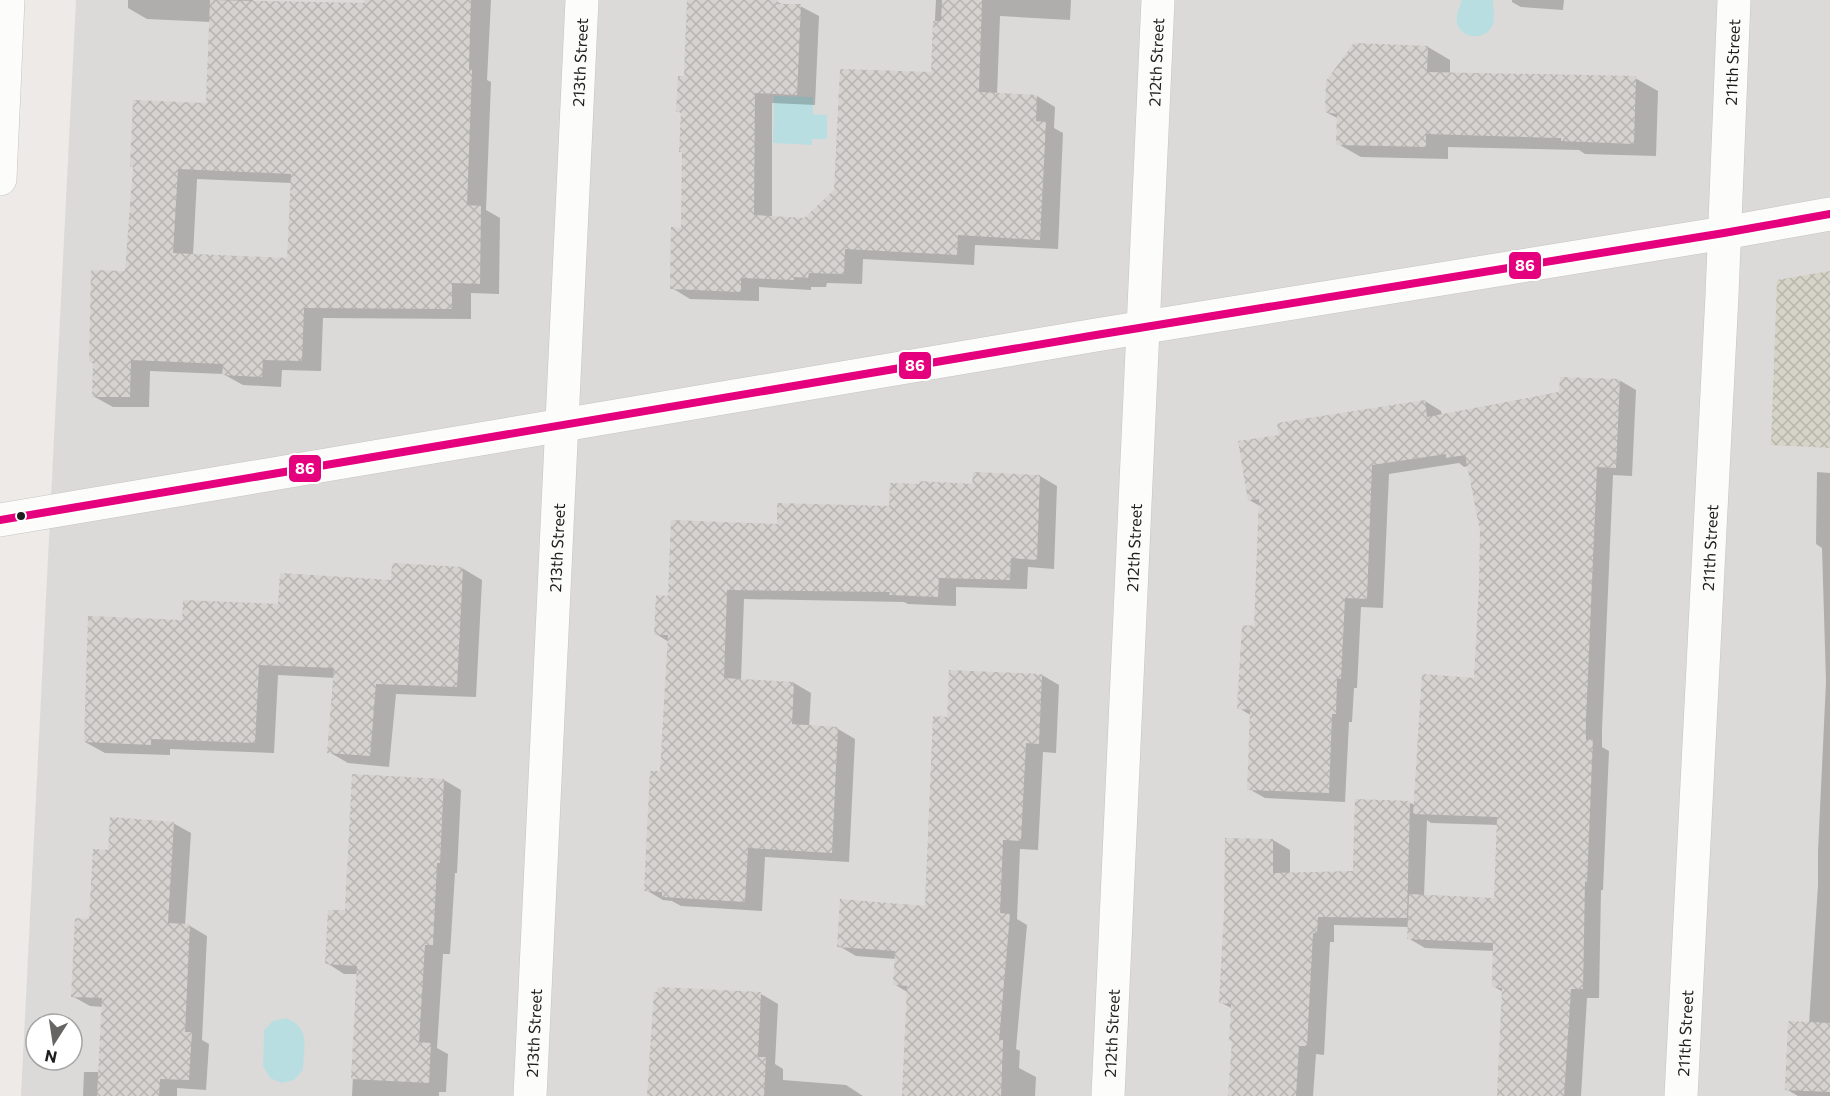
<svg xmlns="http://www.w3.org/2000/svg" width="1830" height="1096" font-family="Commissioner,sans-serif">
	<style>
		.residential { fill: #dcdad8; fill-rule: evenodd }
		.construction { fill: url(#construction-cross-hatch) }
		.water { fill: #b9dee1 }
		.shadow { fill: #0003; fill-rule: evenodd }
		.building { fill: url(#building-cross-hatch); fill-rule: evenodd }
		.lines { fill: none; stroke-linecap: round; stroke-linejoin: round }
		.minor-casing { stroke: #c5c4c3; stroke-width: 34 }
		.minor { stroke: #fcfcfb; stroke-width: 33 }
		.bus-1-casing { stroke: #fff; stroke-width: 12 }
		.bus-1 { stroke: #e5007d; stroke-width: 8 }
		.bus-dot { fill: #1e1e1e; stroke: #fff; stroke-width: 2 }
		.labels { text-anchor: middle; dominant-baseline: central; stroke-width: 5; stroke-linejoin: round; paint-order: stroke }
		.street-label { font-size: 16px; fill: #1e1e1e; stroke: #fff }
		.line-badge { stroke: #fff; stroke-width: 2 }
		.badge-label { font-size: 16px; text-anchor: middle; font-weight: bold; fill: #fff }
	</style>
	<defs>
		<pattern id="construction-cross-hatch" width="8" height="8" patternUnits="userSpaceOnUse" patternTransform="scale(1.5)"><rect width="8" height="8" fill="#d6d4c8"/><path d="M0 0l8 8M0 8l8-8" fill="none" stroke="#b7b6ab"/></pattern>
		<pattern id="building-cross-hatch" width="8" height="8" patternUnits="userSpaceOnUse" patternTransform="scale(1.5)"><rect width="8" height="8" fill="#d5d2cf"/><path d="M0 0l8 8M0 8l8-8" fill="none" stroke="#b6b4b1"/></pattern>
	</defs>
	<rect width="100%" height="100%" fill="#edeae7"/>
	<path class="residential" d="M76 0H1830V1096H21ZM36 1024H72V1060H36Z"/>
	<polygon class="construction" points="1830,271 1830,448 1771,445 1777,280"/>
	<g class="water">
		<path d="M1462 0H1493C1493 7 1495 18 1493 24 1487 41 1461 40 1457 23 1455 15 1460 7 1462 0Z"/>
		<polygon points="774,96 813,97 813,114 827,115 827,139 812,139 812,145 773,143"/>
		<path d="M286 1018C311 1028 304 1046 303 1070L294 1080 282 1083 270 1078 263 1066 264 1030 273 1021Z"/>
	</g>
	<g class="shadow">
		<path d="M128 0H253V2L366 5V0H491L487 80 491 82 486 210 500 218 499 294 471 293V319L323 318 321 371 282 370 281 387 243 385 223 374 150 371 149 407H113L93 396 94 364 90 361 126 273 207 104 211 22 147 19 128 8ZM197 179 292 183 288 259 193 255Z"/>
		<polygon points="689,0 761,0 777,2 784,5 800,6 819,16 815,105 772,103 772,218 805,219 835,191 932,74 936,0 1071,0 1070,20 1000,16 997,95 1037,96 1055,107 1054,128 1063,133 1058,249 975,245 974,265 863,259 862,284 827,283 826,287 811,287 811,290 759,287 759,301 690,299 672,288 683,229 683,114 677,111 686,77"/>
		<polygon points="1512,0 1564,0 1563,10 1521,7 1512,2"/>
		<polygon points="1428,47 1450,60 1450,74 1635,78 1658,91 1656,156 1585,154 1579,150 1448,147 1448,159 1361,157 1338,144 1339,119 1326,112"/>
		<path d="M1619 380 1636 390 1632 476 1613 475 1602 730V747L1609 751 1603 890H1601L1599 998H1587L1581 1096H1498L1503 992 1493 986 1494 951 1425 948 1408 938 1409 927 1334 925V942H1330L1324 1055 1316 1054 1313 1096H1230L1233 1042 1230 1040 1233 1009 1220 1002 1226 912 1227 840H1273L1290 850V874L1354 872 1357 801 1410 803 1415 805 1476 680 1482 531 1469 466 1464 467 1459 463 1389 474 1383 608 1361 607 1357 688H1354L1352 722H1349L1345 802 1265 798 1249 789 1252 716 1239 708 1255 628 1260 506 1249 500 1280 436 1425 401 1441 411 1442 416ZM1427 820 1431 823 1499 825 1496 900 1424 896Z"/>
		<polygon points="1817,472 1830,473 1830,1096 1798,1096 1786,1089 1809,1024 1818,885 1818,851 1826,682 1822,548 1816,544"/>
		<polygon points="1040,476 1057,486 1054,569 1028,567 1027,589 956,587 956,606 908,604 904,602 744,599 741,680 794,683 811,693 809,727 838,729 855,739 849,862 765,857 762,911 681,906 672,901 663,900 646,890 662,773 669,642 656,634 670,597 778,526 890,507 974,485"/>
		<polygon points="462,568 482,580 476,697 396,694 389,767 348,763 329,752 335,678 278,675 274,753 170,749 170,755 105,753 85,742 183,622 279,605"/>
		<polygon points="950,672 1042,675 1059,685 1056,753 1043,752 1038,850 1020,849 1017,919 1027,925 1016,1049 1020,1051 1019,1068 1036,1077 1035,1096 904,1096 909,993 894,984 896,959 856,956 839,946 926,908 948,718"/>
		<polygon points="444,780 461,790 457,873 455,873 450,954 443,954 437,1048 448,1054 446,1092 439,1092 439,1096 352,1096 358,974 344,974 327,963 346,912"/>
		<polygon points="173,823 191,833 185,925 190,926 207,936 202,1040 209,1044 206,1090 177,1088 177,1096 83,1096 84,1072 100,1072 103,1007 90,1006 72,996 90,920 110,851"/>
		<polygon points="761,994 778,1004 775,1064 783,1069 783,1080 846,1085 863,1096 649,1096"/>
	</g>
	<g class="building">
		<path d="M210 0 364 3V0H471L469 69 472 70 467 205 481 206 480 284 452 283V309L304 308 302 361 263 360 262 377 222 375 223 364 131 360 130 397H92L93 362H89L91 270 125 271 133 167 130 166 133 100 206 103ZM178 169 291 174 287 258 173 253Z"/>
		<polygon points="687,0 778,0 778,4 801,4 797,95 755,93 754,215 804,218 834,190 840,69 931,72 933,21 941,21 942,0 982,0 979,92 1037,95 1036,121 1046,122 1040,240 958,235 957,255 845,249 844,274 809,273 808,278 794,277 794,280 741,278 741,292 670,289 671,227 681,228 682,152 679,152 681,112 676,112 678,76 684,76"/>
		<polygon points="1354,43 1428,46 1427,72 1636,76 1634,144 1561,141 1561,138 1426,134 1426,147 1336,145 1337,114 1325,112 1326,81"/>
		<polygon points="1560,377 1620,379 1616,468 1597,467 1586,720 1586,740 1593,739 1587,882 1585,881 1583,989 1571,989 1564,1096 1497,1096 1502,988 1492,987 1493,943 1407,939 1409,894 1494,898 1497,817 1413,814 1422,674 1474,678 1479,585 1480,531 1465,455 1446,458 1446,454 1372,465 1367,599 1345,598 1341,679 1337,679 1336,714 1332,714 1329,793 1247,790 1250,710 1237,709 1242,625 1254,626 1259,499 1248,501 1238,441 1279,435 1277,423 1425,400 1427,417 1559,392"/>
		<polygon points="973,472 1040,475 1037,560 1011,558 1010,580 939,578 938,597 889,595 890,592 727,590 724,678 794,682 792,724 838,727 832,853 748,848 745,902 662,897 662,892 644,891 650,771 660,771 668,635 654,635 656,595 668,596 671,520 777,524 777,503 889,506 890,483 919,484 919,481 972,484"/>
		<polygon points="392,563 463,567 457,687 376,684 370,756 327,753 334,668 259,665 255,743 151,739 151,745 84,742 88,616 182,620 183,600 278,604 280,573 391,580"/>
		<polygon points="949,670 1042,674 1039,744 1026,743 1021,841 1003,840 1000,913 1010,914 999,1040 1003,1040 1001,1096 902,1096 907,986 893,985 895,951 837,947 840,899 925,906 933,716 947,717"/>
		<polygon points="352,774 444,779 440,863 437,863 433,945 425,945 419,1042 431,1043 429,1083 351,1079 357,966 325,964 328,910 345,910"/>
		<polygon points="1355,799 1410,801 1407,918 1318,917 1317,933 1313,933 1307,1046 1299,1046 1296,1096 1228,1096 1232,1041 1229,1041 1231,1004 1219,1003 1224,912 1225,838 1273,839 1273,873 1353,871"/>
		<polygon points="110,817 174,822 168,923 190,924 185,1032 192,1032 189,1080 160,1079 159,1096 97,1096 102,998 71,997 75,918 89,919 93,849 108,850"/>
		<polygon points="658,987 761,992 758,1057 766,1057 764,1096 647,1096 654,992 657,992"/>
		<polygon points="1788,1021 1830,1023 1830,1092 1785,1090"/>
	</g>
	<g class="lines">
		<defs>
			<g id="minor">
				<polyline points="0,179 8,0"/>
				<polyline points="0,520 1096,335 1724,233 1830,214"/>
				<path id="s1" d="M530 1096 582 0"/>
				<path id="s2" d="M1108 1096 1158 0"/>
				<path id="s3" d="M1681 1096 1722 295 1734 0"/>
			</g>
		</defs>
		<use href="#minor" class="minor-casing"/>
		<use href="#minor" class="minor"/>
		<defs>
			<polyline id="bus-1" points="0,520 1096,335 1724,233 1830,214"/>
		</defs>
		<use href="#bus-1" class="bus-1-casing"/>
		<use href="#bus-1" class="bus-1"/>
	</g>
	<circle class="bus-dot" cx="21" cy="516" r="5"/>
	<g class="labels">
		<g class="street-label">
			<text stroke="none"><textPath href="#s1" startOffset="1035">213th Street</textPath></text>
			<text stroke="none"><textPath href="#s2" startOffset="1035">212th Street</textPath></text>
			<text stroke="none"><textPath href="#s3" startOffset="1035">211th Street</textPath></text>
			<text stroke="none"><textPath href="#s1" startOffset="549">213th Street</textPath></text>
			<text stroke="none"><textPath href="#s2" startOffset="549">212th Street</textPath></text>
			<text stroke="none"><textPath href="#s3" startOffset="549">211th Street</textPath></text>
			<text stroke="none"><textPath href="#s1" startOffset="63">213th Street</textPath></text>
			<text stroke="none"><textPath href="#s2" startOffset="63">212th Street</textPath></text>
			<text stroke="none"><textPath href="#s3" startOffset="63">211th Street</textPath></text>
		</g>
	</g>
	<g class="line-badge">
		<rect x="1508" y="251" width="34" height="29" rx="6" fill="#e5007d"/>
		<rect x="898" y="351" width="34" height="29" rx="6" fill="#e5007d"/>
		<rect x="288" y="454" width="34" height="29" rx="6" fill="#e5007d"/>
	</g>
	<g class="badge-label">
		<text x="1525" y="271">86</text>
		<text x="915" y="371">86</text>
		<text x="305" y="474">86</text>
	</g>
	<g transform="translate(54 1042) rotate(192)"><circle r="28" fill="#ffffff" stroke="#a5a5a5" stroke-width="1.5"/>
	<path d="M0-4.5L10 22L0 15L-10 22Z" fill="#666564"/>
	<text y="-9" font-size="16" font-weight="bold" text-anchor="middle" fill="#1e1e1e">N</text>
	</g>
</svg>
